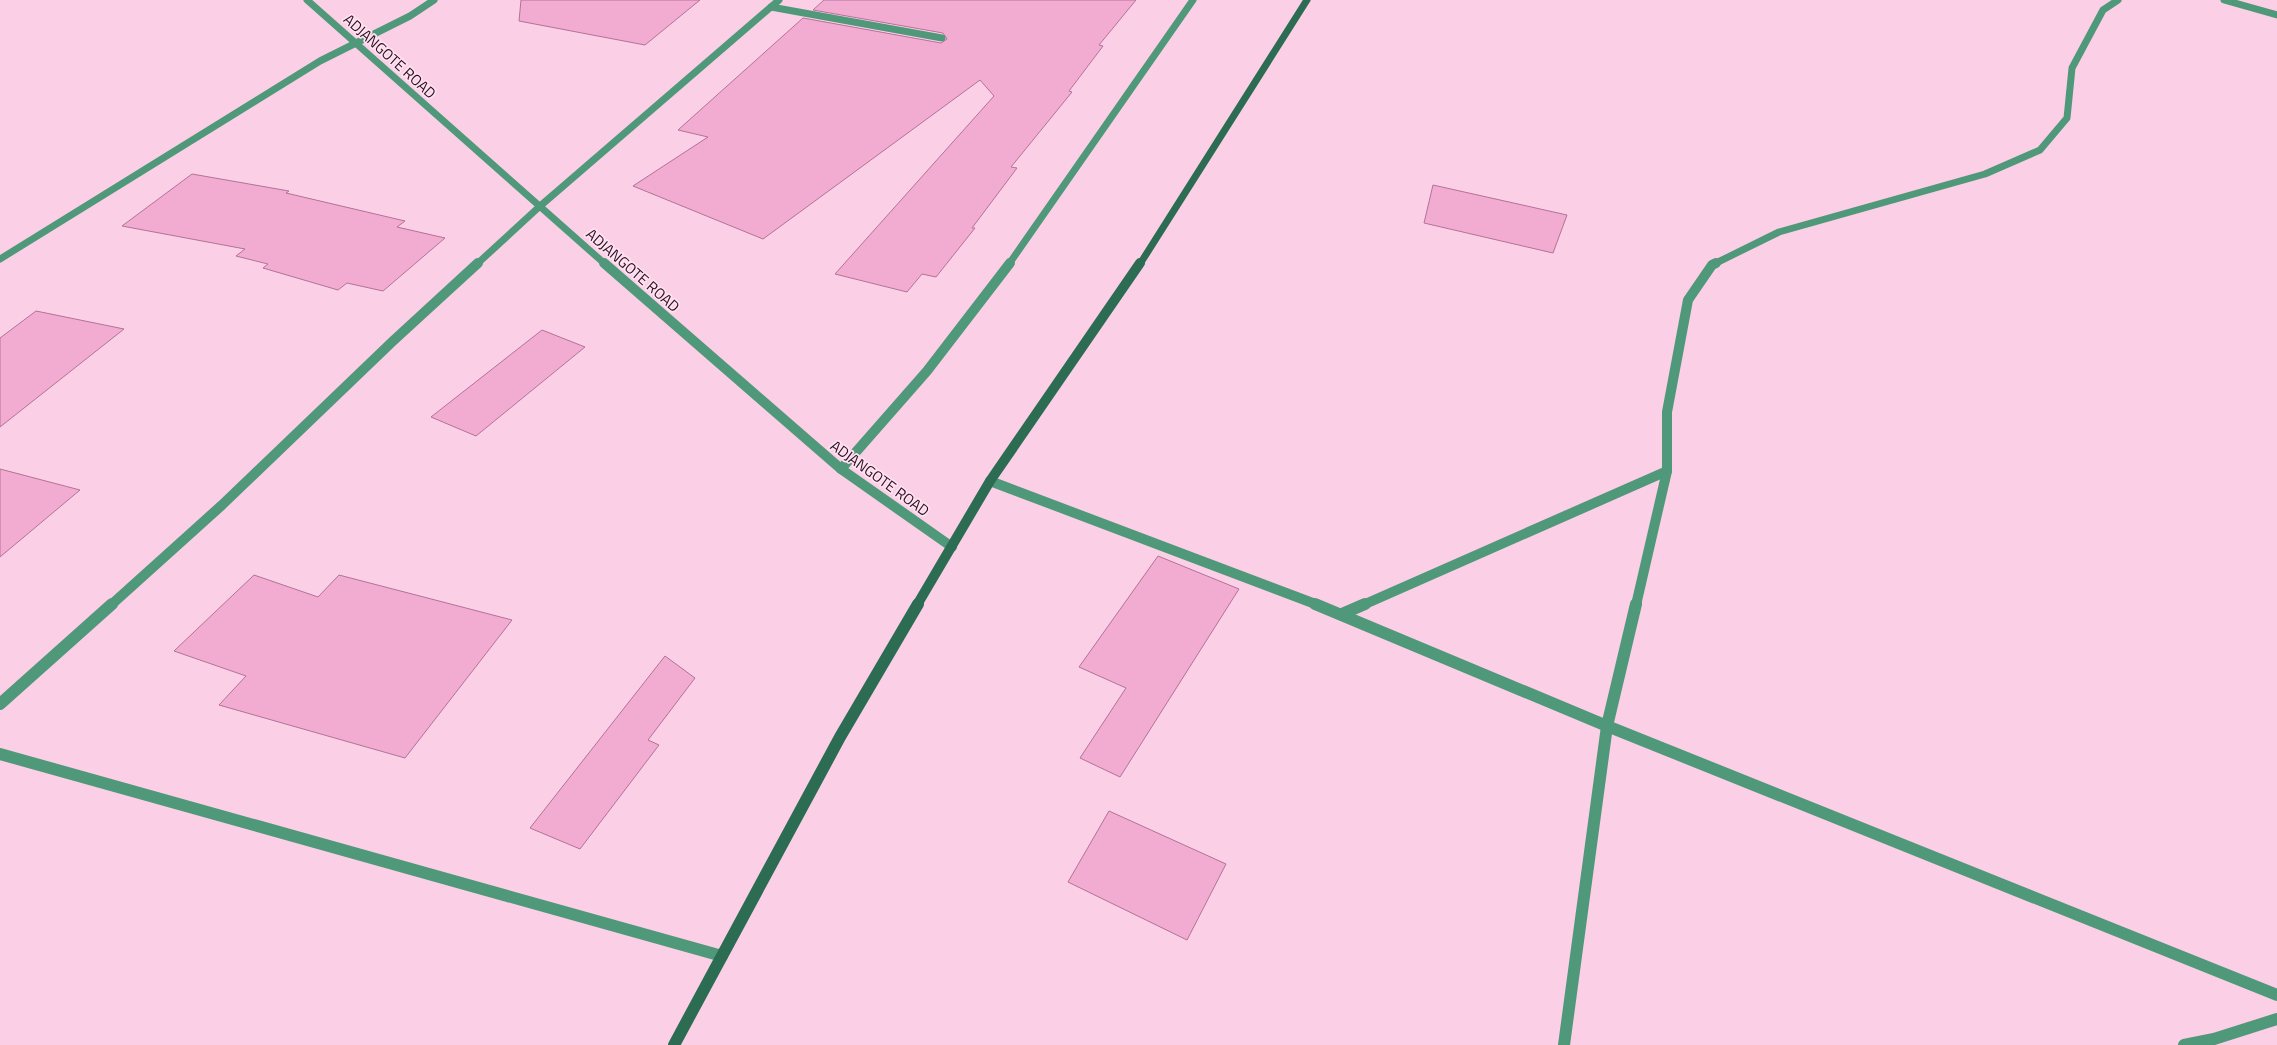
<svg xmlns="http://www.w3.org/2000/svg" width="2277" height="1045" font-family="'Titillium Web',sans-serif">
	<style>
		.building { fill: #f2acd2; stroke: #b37297 }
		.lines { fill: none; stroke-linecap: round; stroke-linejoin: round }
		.minor-far2 { stroke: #50987a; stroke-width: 7 }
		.minor-far1 { stroke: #50987a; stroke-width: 10 }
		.minor { stroke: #50987a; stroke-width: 12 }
		.tertiary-far1 { stroke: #50987a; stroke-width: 7 }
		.tertiary { stroke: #50987a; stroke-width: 10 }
		.secondary-far2 { stroke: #2c6c53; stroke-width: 7 }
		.secondary-far1 { stroke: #2c6c53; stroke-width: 10 }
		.secondary { stroke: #2c6c53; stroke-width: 12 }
		.labels { text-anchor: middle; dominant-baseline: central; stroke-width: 3.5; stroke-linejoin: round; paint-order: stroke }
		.street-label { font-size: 15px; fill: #29101f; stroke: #ffe1f1 }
	</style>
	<rect width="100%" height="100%" fill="#fbcfe6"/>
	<g class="building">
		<polygon points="521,0 700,0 645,45 519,21"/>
		<polygon points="824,0 1136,0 1099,45 1103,46 1069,91 1072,92 1011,167 1017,168 972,228 975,228 936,277 922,274 907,292 835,274 994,96 980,80 763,239 633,186 708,137 678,130 803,18 941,43 947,39 943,33 813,10"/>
		<polygon points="192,174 289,191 286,193 405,221 397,227 445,238 383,291 347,283 338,290 263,268 268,264 236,256 245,249 122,226"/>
		<polygon points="1433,185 1567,215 1553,253 1424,223"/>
		<polygon points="36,311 124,329 0,427 0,338"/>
		<polygon points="542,330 585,347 476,436 431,417"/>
		<polygon points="0,469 80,490 0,557"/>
		<polygon points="1158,556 1239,589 1120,777 1080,758 1126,688 1079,667"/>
		<polygon points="254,575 318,597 339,575 512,620 405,758 219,705 246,676 174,651"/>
		<polygon points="665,656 695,678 648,740 659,745 580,849 530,828"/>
		<polygon points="1109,811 1226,864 1187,940 1068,882"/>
	</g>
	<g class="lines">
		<g class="minor-far2">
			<polyline points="2224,0 2277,15"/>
			<polyline points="771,7 942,38"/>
			<polyline points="0,259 320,61 410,16 434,0"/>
			<polyline points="477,264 539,207 779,0"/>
			<polyline points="1009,264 1193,0"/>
			<polyline points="1714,264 1779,232 1985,174 2040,150 2067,118 2072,68 2103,10 2118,0"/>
		</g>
		<g class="minor-far1">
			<polyline points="841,469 927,371 1010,263"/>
			<polyline points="990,481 1318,605"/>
			<polyline points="111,605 222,505 393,341 478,263"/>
			<polyline points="1363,605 1667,471"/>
			<polyline points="1636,605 1667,471 1667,412 1688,300 1712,265 1716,263"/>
		</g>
		<g class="minor">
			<polyline points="1315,604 1607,726 2277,995"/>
			<polyline points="1342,614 1365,604"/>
			<polyline points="0,704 112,604"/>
			<polyline points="0,754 722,956"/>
			<polyline points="1564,1045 1607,726 1636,604"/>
			<polyline points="2184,1045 2214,1039 2277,1019"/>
		</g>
		<polyline class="tertiary-far1" points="307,0 605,264"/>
		<polyline class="tertiary" points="604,263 841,469 952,547"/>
		<polyline class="secondary-far2" points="1140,264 1307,0"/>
		<polyline class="secondary-far1" points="917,605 990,481 1140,263"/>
		<polyline class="secondary" points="674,1045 840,737 918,604"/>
	</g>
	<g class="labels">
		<g class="street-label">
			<text transform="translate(390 56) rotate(42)">ADJANGOTE ROAD</text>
			<text transform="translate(633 270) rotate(41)">ADJANGOTE ROAD</text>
			<text transform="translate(880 478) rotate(36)">ADJANGOTE ROAD</text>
		</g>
	</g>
</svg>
